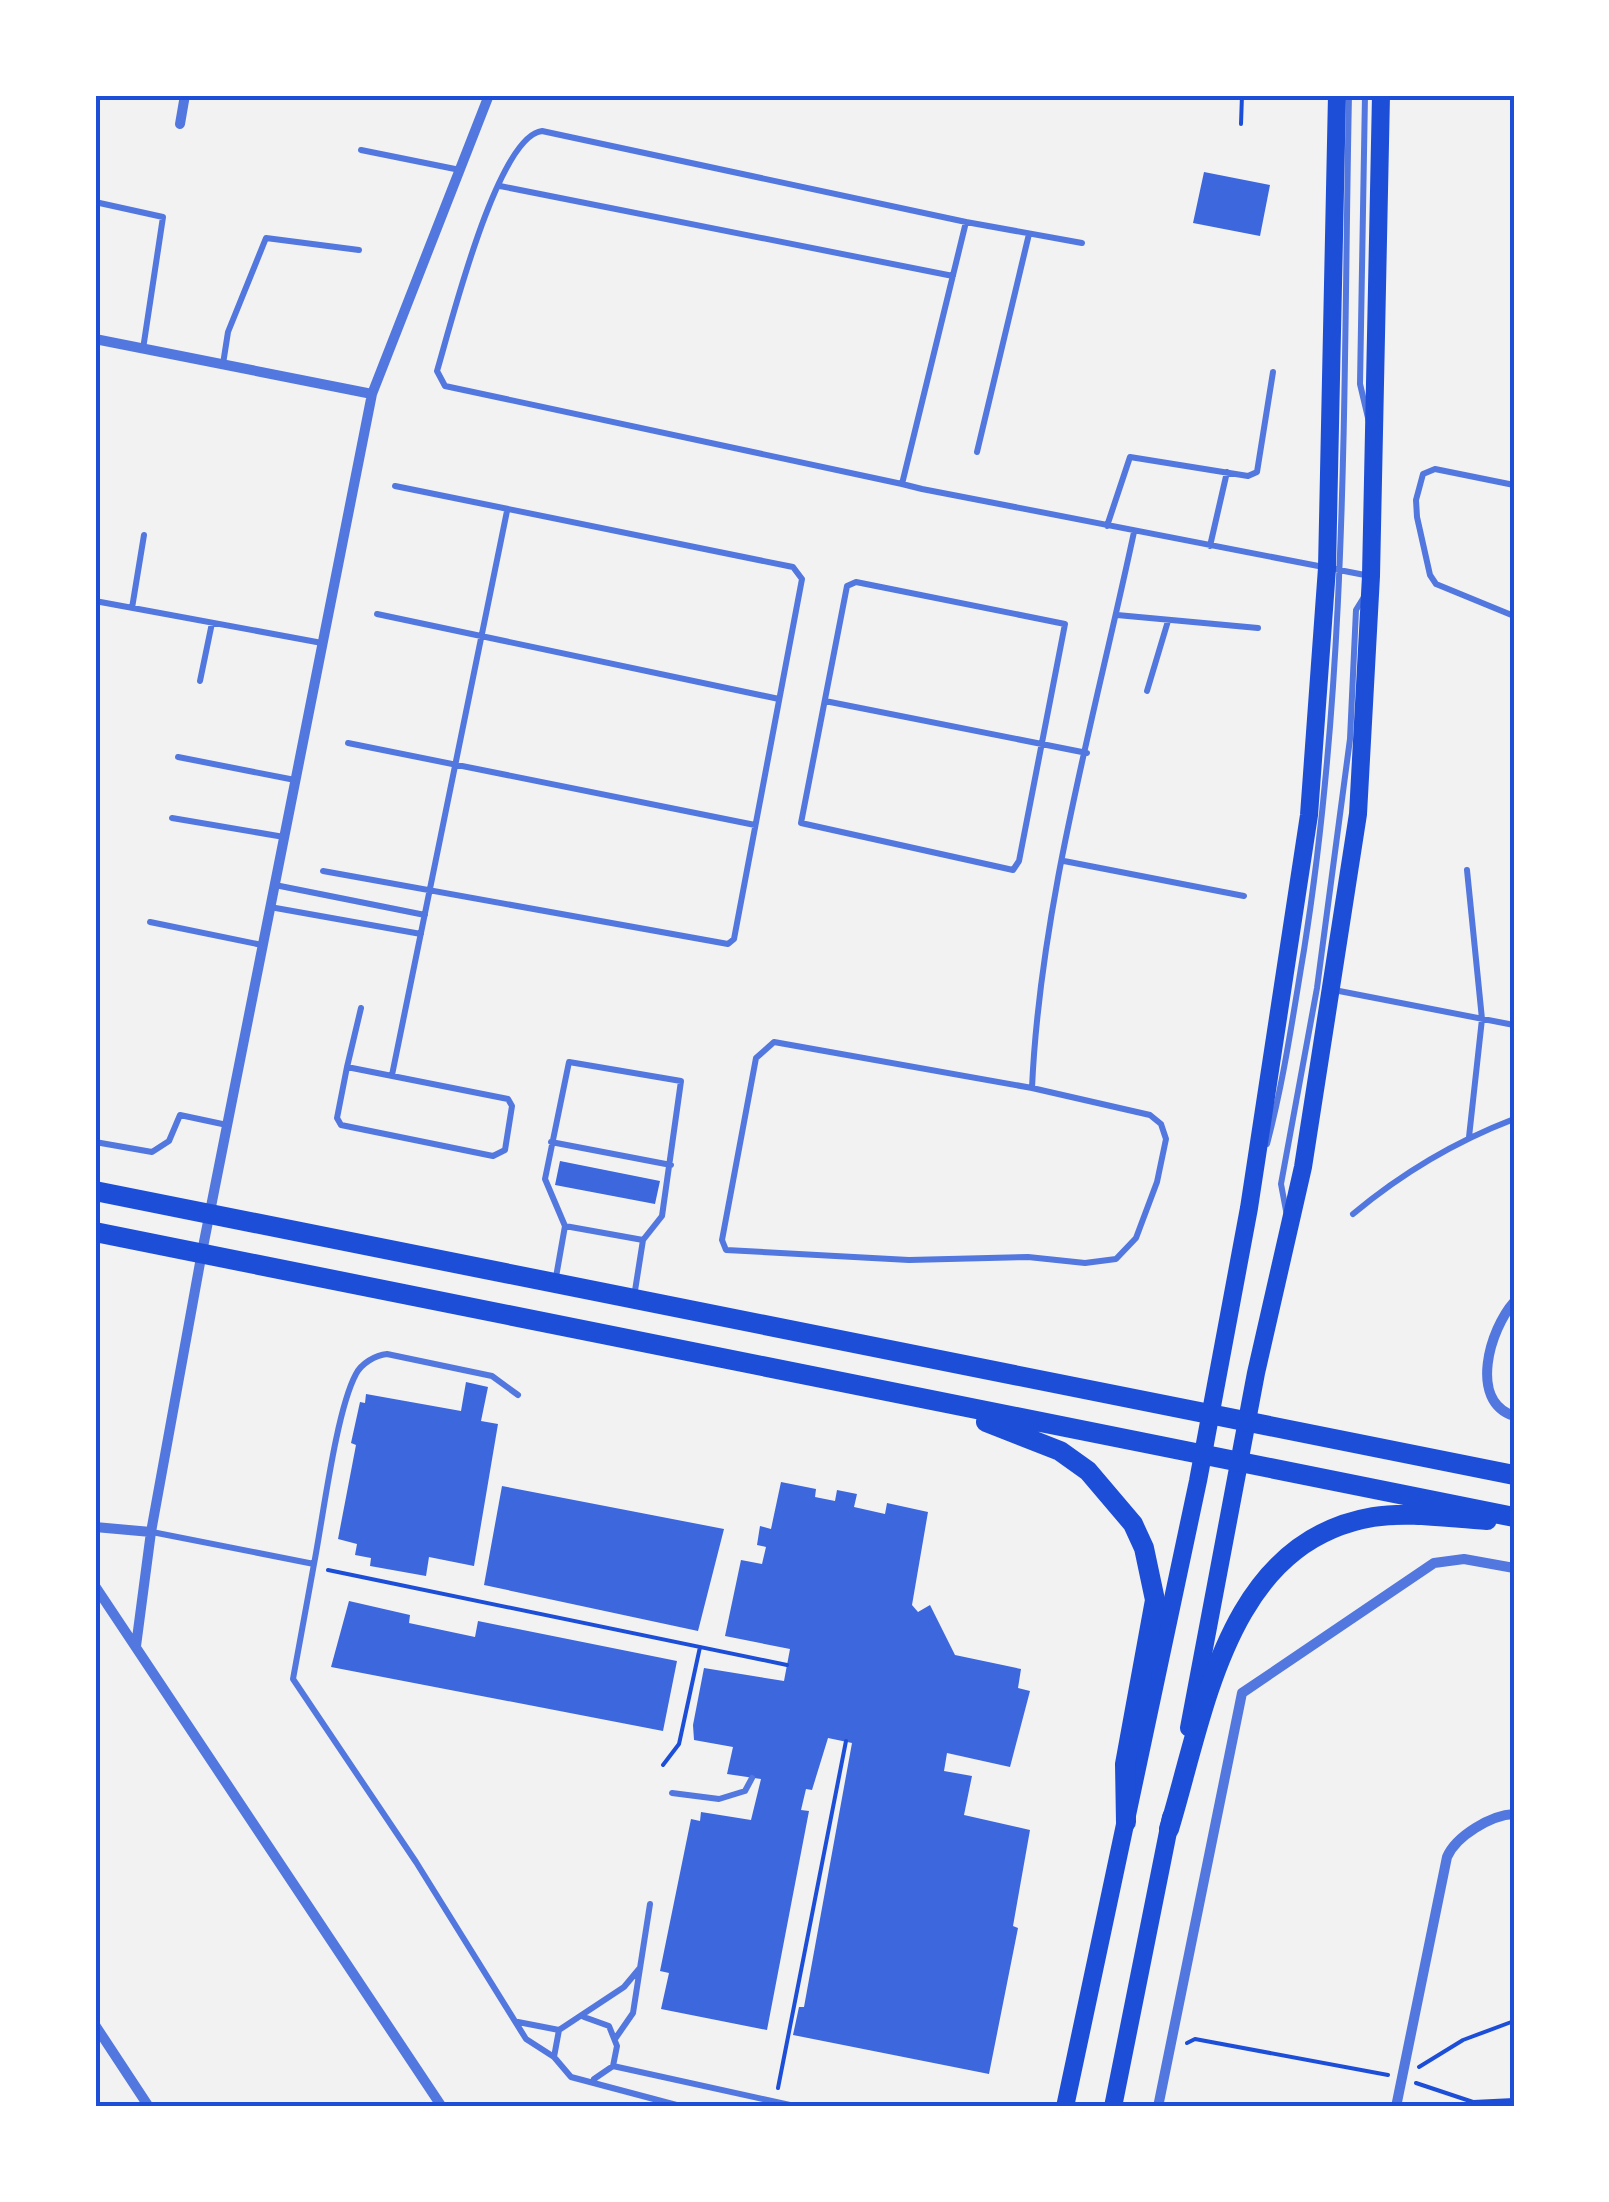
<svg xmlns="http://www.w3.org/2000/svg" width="1609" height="2202" font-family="Quicksand,sans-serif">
<rect width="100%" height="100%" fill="#f2f2f2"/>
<!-- building -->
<path fill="#3d67dc" d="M1204,172L1270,185L1260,236L1193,223Z
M560,1161L660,1181L655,1204L555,1185Z
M466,1382L488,1387L481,1421L498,1424L474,1566L429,1557L426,1576L370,1566L371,1558L355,1555L357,1544L338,1539L356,1445L351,1443L360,1402L365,1403L366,1394L461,1411Z
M781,1482L816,1489L815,1497L835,1501L837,1490L857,1494L854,1507L885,1514L887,1503L928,1512L912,1605L918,1612L930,1605L955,1655L1021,1669L1018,1688L1030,1691L1010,1767L947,1753L944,1771L972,1776L964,1815L1030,1830L1013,1926L1018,1928L989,2074L793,2035L799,2007H804L852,1743L828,1738L812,1790L806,1789L801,1810L809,1811L767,2030L661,2009L669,1973L660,1971L691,1819L700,1821L701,1812L751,1820L761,1779L727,1774L733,1747L694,1740L693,1725L704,1668L784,1681L790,1649L725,1636L741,1560L762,1564L766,1547L757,1545L760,1526L771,1529Z
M502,1486L724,1529L698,1631L484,1585Z
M349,1601L410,1615L409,1623L475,1637L478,1621L677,1661L663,1731L331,1667Z"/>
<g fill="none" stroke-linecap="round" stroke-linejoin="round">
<!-- path -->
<path stroke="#1d4ed8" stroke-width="4" d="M1241,124L1242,95
M328,1570L787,1665
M663,1765L679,1744L700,1647
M1187,2043L1195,2039L1388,2075
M1419,2067L1463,2040L1514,2021
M1416,2083L1473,2102L1514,2100
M778,2088L846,1741"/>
<!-- service -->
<path stroke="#5277de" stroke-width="6" d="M1365,95L1360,384L1369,422
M361,150L460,170
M500,186L953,276
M95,202L163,217L143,349
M966,222L1082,243
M223,364L228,332L266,238L359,250
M977,452L1029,234
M902,484L966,222L542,131C497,136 450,328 437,371L445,386L902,484L922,489L1370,576
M1514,485L1435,469L1423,474L1416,500L1417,517L1430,575L1436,584L1514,616
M1107,526L1130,457L1248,476L1257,472L1273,372
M1210,546L1227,472
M856,582L1065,624L1019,861L1013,870L801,823L847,586Z
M95,601L322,643
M132,608L144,535
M377,614L779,699
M1117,615L1258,628
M200,681L212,623
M1147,691L1168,621
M825,701L1087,753
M348,743L755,825
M178,757L295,780
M172,818L284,837
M1064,861L1244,896
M1467,870L1482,1019L1469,1137
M323,871L728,944L734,939L802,579L793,567L395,486
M275,885L425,915
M270,907L421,934
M150,922L262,945
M1334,990L1514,1025
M774,1042L1032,1088L1150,1115L1161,1124L1166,1139L1157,1182L1136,1238L1116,1259L1085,1263L1028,1257L909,1260L726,1250L722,1240L756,1058Z
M347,1067L508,1099L512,1106L505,1150L493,1156L341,1125L337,1118Z
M347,1067L361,1008
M392,1075L507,511
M1032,1088C1040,906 1096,711 1134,532
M95,1142L152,1152L169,1141L180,1115L227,1125
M551,1142L671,1165
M1267,1144C1284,1080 1293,1015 1304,950C1349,668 1343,380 1349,95
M1353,1214C1402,1173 1454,1142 1514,1119
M1287,1216L1281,1184L1317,988L1350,739L1356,610L1364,597
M565,1226L545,1179L569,1062L681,1081L662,1216L643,1240L634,1297
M556,1277L565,1226L643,1240
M152,1532L314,1564C323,1518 336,1411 356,1374C361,1364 375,1355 387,1354L492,1376L518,1395
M314,1564L293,1679L416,1862L526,2039L554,2057
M672,1793L719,1799L745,1791L752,1778
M639,1969L624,1987L559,2030L554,2057L571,2077L684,2107
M584,2017L609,2026L617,2046L613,2066L594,2079
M518,2022L559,2030
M615,2039L633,2013L650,1904
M613,2066L799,2107
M963,2107V2106"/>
<!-- minor -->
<path stroke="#5277de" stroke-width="10" d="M180,124L185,95
M95,339L372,394
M1514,1302C1490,1329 1468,1401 1514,1416
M95,1527L151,1532
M95,1586L442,2107
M136,1646L151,1532L202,1252L372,394L489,95
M95,2025L149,2107
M1158,2107L1242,1693L1434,1563L1464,1559L1514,1568
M1396,2107L1447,1857C1456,1836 1491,1815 1514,1814"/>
<!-- secondary -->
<path stroke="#1d4ed8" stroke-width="18" d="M1189,1728L1256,1373L1303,1167L1358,814L1371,576L1381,95
M1065,2107L1198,1481L1249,1208L1309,815L1327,568L1337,95
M1113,2107L1171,1817"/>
<!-- primary -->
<path stroke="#1d4ed8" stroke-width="20" d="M95,1191L1514,1475
M95,1232L1514,1517
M986,1422L1060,1451L1088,1471L1133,1524L1144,1548L1155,1600L1125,1764L1126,1822
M1169,1829C1205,1711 1226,1542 1373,1517C1409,1511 1450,1518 1487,1520"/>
</g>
<!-- border -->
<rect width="1609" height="2202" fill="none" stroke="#ffffff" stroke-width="195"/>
<rect x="98" y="98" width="1414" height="2006" fill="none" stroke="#1d4ed8" stroke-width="4"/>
</svg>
